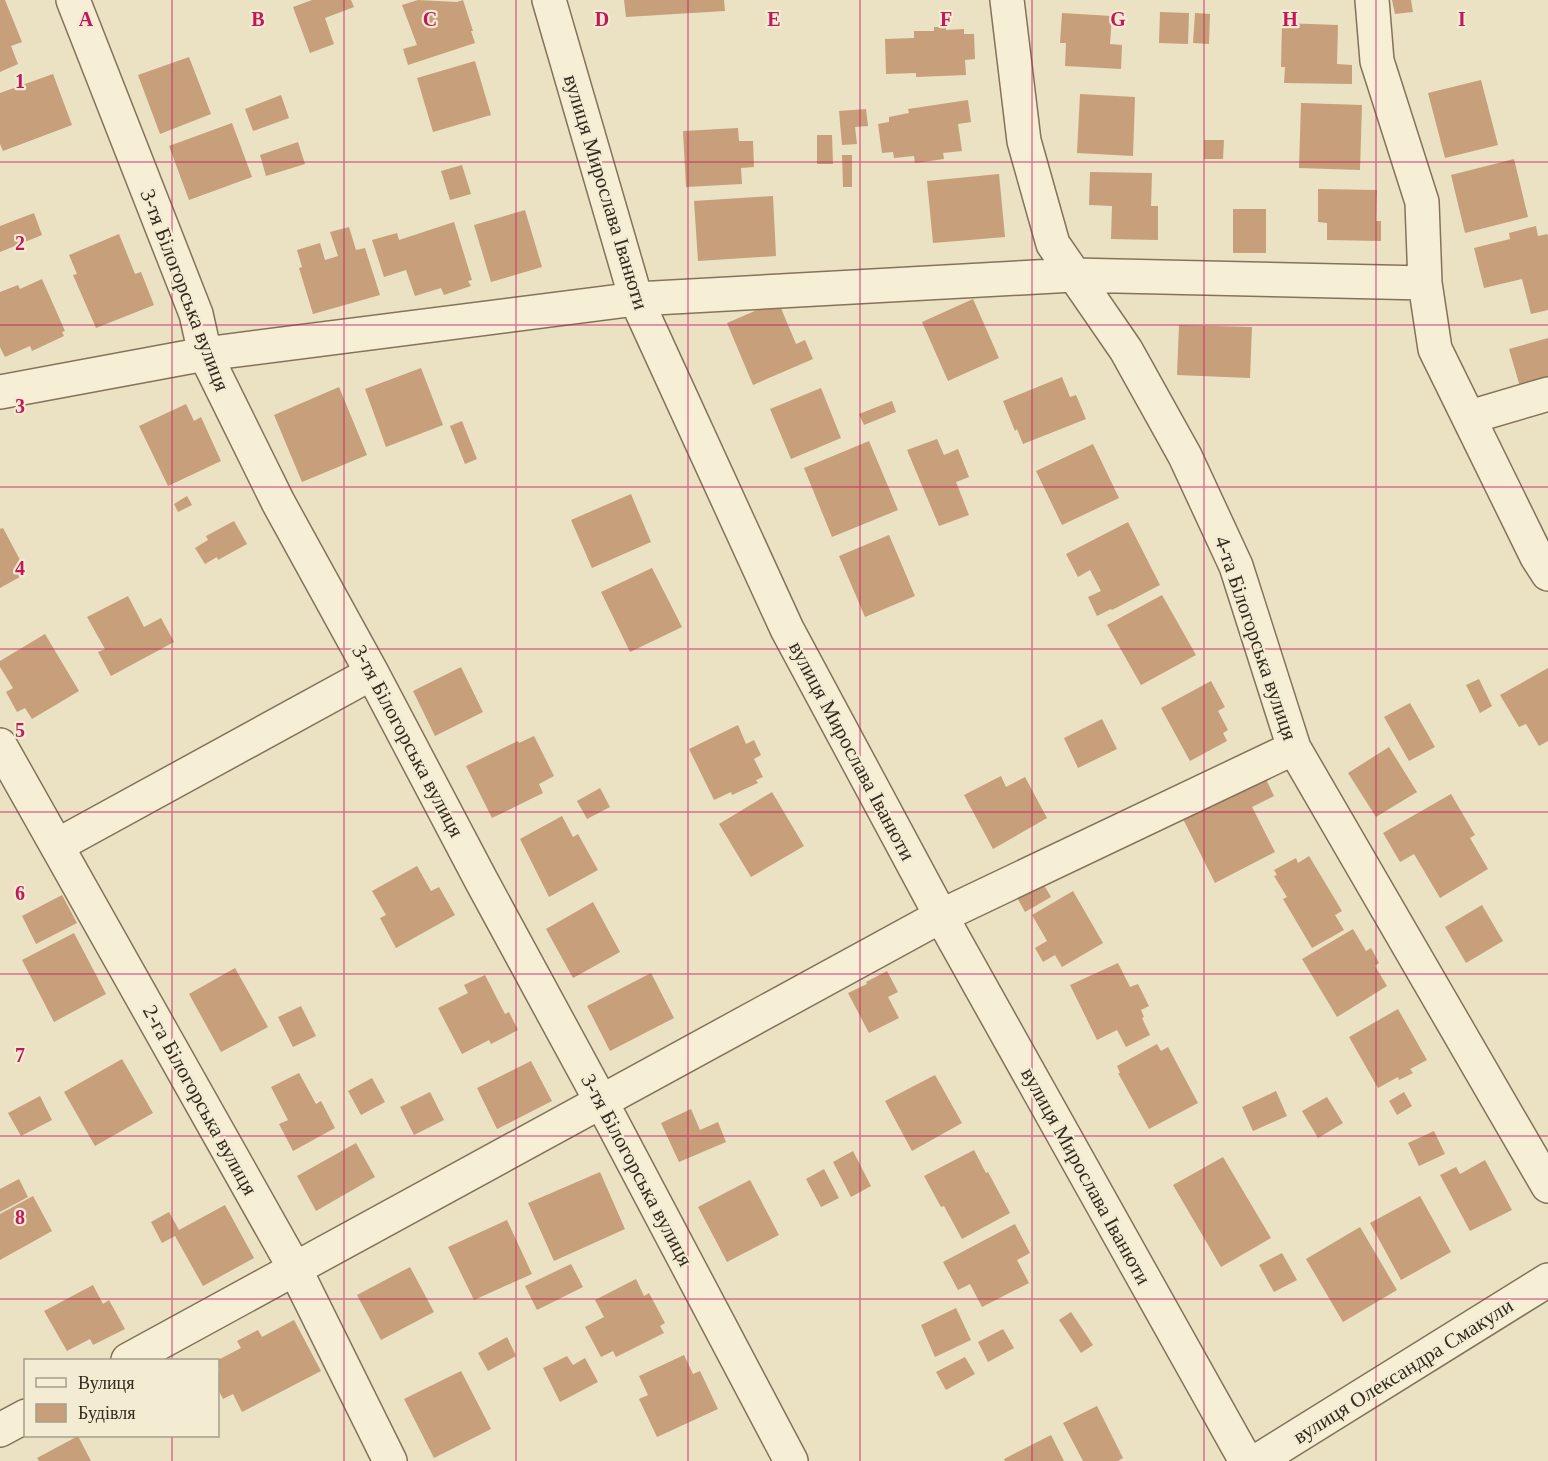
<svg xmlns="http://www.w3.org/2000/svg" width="1548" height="1461" font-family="Georgia,serif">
<rect width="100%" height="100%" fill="#ebe1c3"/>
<!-- building -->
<path fill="#c79f7b" d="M0,0H5L22,42L11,46L18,64L0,72Z
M312,0H351L354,7L325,18L334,44L310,53L293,7Z
M418,0L457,2L463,0L473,31H471L475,43L408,65L403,49L417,45L402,5Z
M624,0H724L725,11L626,17Z
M1392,0H1411L1413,12L1395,14Z
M1160,12L1189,13L1188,44L1159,43Z
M1062,13L1112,16L1110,44L1122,45L1121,69L1065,66L1066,43H1060Z
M1195,13L1210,14L1209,44L1193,43Z
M1282,23L1338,25L1337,64L1352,65V84L1284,83L1285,67H1281Z
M934,27H946V30L964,29V34H974L975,59L965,60L966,75L916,77V73L886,74L885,39L914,38V31H934Z
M189,57L211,114L160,134L138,75Z
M475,61L491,115L433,132L417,78Z
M53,74L72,125L3,151L0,144V93Z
M1481,80L1498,145L1445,158L1428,93Z
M1080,94L1135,97L1133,156L1077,153Z
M281,95L289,118L253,131L245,109Z
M968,100L971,122L958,124L962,151L943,153L944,159L915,163L914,156L894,158L893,152L882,153L878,124L889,122V117L909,113L908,109Z
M1301,103L1362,105L1360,170L1299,168Z
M866,109L868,126L855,127L857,144L842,145L839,111Z
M232,123L252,177L189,200L169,146Z
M738,128L739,141H753L754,167L741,168L742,184L686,187L683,131Z
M817,135H832L833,164H817Z
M1204,140H1224L1223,159H1204Z
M298,142L305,164L266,176L260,155Z
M842,155H852V187H843Z
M1514,159L1528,217L1465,233L1451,175Z
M462,165L471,194L450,200L441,171Z
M1090,172L1152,173L1151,206H1158V240L1111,239L1112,206L1089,205Z
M999,174L1005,237L933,243L927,181Z
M1318,189L1377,190L1376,221H1381V241L1327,240V223L1318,222Z
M773,196L776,256L698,261L694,201Z
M1233,209H1266V253H1233Z
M525,210L542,267L491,282L474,225Z
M34,213L42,235L0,252V226Z
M454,222L472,280L468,281L471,286L444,295L441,288L415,296L406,270L384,277L372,240L397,233L399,240Z
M1536,226L1538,236L1547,234L1548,236V310L1531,314L1522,279L1484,288L1474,248L1510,239L1509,233Z
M349,227L356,250L365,248L380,295L313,314L299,268L302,267L297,250L320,243L325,260L338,256L330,232Z
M119,234L135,274L141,272L154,305L96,328L73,275L77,274L69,255Z
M42,279L65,331L62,332L64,336L32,351L30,346L5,357L0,347V292L18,285L20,289Z
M973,299L999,358L948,381L922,322Z
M778,301L796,344L805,340L813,359L753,385L727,323Z
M1179,325L1252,327L1250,378L1177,375Z
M1548,338V390L1523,397L1509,349Z
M421,368L443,425L386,447L365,389Z
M1062,377L1070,397L1076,395L1086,419L1023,444L1017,429L1015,431L1003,401Z
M339,387L367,455L302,482L274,415Z
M821,388L841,438L791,459L770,409Z
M892,401L896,412L864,425L859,414Z
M186,404L194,421L201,417L221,461L168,486L139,426Z
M462,421L477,459L465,464L450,426Z
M937,439L944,455L958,449L969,477L956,482L969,515L939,526L907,450Z
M869,441L898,510L832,537L804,468Z
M1093,444L1119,498L1062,525L1036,471Z
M631,494L651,542L592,568L571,520Z
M187,496L192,505L178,512L174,504Z
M234,521L247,544L218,560L217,557L205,564L195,548L208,540L206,536Z
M1128,522L1160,585L1112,610L1111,609L1097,616L1088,597L1101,591L1090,570L1078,577L1066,554Z
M3,528L27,573L0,588V529Z
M889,535L915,596L865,617L839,556Z
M652,568L682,627L630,652L601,592Z
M1162,595L1196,655L1141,685L1107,625Z
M128,596L144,627L161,618L174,642L111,676L98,652L105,649L87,617Z
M45,634L79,691L32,719L25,708L17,712L6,692L13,688L0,667V661Z
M461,667L483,712L435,736L413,691Z
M1548,668V741L1539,746L1526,724L1519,727L1500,695Z
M1479,679L1492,706L1480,713L1466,685Z
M1211,681L1225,707L1218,711L1228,730L1223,733L1227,741L1190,761L1161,708Z
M1410,703L1435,747L1409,761L1384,717Z
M1102,719L1117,749L1078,768L1064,738Z
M738,725L746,744L754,740L761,755L754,759L763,777L756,780L758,783L732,795L731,792L714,800L689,749Z
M534,736L554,776L539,784L543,793L492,818L466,766L518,741L519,743Z
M1389,747L1417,792L1376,817L1348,773Z
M1262,771L1274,796L1252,807L1275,852L1215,883L1181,815Z
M1001,776L1006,787L1025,777L1047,818L993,849L964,795Z
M600,788L610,807L587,819L577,801Z
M772,792L804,846L751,877L719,824Z
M1451,794L1475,835L1470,838L1488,869L1440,898L1414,854L1400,862L1383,833Z
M562,816L573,837L578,834L598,870L549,897L520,839Z
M1309,856L1342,911L1335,915L1344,930L1312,948L1283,899L1287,897L1274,876L1277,875L1274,870L1296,858L1298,863Z
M417,866L431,891L439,887L455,915L396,948L380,918L386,915L372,891Z
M1041,880L1051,897L1025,912L1015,894Z
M1073,891L1103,943L1062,967L1055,955L1043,962L1035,948L1047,941L1032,915Z
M62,895L77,923L36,944L22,916Z
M593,902L620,952L573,978L546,929Z
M1482,905L1503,941L1466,963L1445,927Z
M1353,929L1366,951L1371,948L1379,963L1375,966L1387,986L1337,1017L1302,959Z
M74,933L106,994L54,1022L22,960Z
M1118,963L1130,987L1138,984L1149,1006L1141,1010L1144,1017L1142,1018L1150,1035L1126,1047L1117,1030L1097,1040L1070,985Z
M235,968L268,1027L221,1052L189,994Z
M887,971L898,992L888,997L899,1018L869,1033L848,993L867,984L866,982Z
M651,973L674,1018L610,1051L587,1006Z
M485,975L505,1014L509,1012L518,1030L491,1044L489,1040L462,1054L438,1008L468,993L464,985Z
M301,1006L316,1036L293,1047L278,1017Z
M1398,1009L1427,1060L1410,1069L1413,1073L1399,1080L1398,1077L1378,1088L1349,1037Z
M1157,1044L1161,1051L1168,1047L1198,1103L1149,1129L1118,1073H1120L1117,1066Z
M122,1059L153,1113L95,1146L64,1092Z
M531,1061L552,1101L497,1129L477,1088Z
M299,1073L316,1104L321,1101L335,1128L293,1151L279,1124L288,1120L271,1087Z
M935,1075L962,1123L912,1151L885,1101Z
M372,1078L385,1102L361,1115L348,1091Z
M1276,1091L1287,1116L1253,1131L1242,1107Z
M430,1092L444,1120L414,1135L400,1107Z
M1404,1092L1412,1106L1397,1115L1389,1101Z
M40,1096L52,1120L21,1136L8,1113Z
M1327,1097L1343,1123L1318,1138L1302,1111Z
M691,1109L700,1130L718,1122L726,1142L679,1162L661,1123Z
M1434,1131L1445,1154L1419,1166L1408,1143Z
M356,1143L375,1177L316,1211L297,1176Z
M974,1150L986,1173L988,1172L1010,1213L962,1239L944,1206L941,1207L924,1176Z
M853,1151L871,1186L851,1197L833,1162Z
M1223,1157L1271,1238L1221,1267L1173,1185Z
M1485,1160L1512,1210L1470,1231L1440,1175L1456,1167L1460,1174Z
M824,1169L839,1198L821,1207L806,1179Z
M600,1172L625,1229L554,1261L528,1203Z
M19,1179L28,1197L0,1212V1189Z
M750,1180L779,1235L727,1262L698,1207Z
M33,1196L52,1231L0,1260V1214Z
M1420,1196L1451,1252L1401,1280L1370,1223Z
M225,1205L254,1258L203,1286L175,1236L162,1243L151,1222L169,1212L179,1230Z
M507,1220L532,1274L474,1300L448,1247Z
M1015,1224L1030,1253L1017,1260L1029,1283L982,1307L970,1284L958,1290L943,1262Z
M1360,1227L1397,1290L1343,1322L1306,1259Z
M1282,1253L1297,1280L1274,1292L1259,1265Z
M571,1264L583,1287L537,1310L525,1286Z
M410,1267L434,1312L381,1340L357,1295Z
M636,1279L644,1296L649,1293L665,1323L660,1326L664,1333L616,1357L613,1351L601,1357L585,1327L604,1317L595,1300Z
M93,1285L103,1304L109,1300L125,1329L93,1345L90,1339L67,1351L44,1311Z
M956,1308L971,1340L935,1357L921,1325Z
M1071,1312L1093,1345L1081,1353L1059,1320Z
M294,1320L321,1371L242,1412L233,1394L223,1399L218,1389V1372L220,1371L218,1360L241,1348L237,1341L258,1330L262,1337Z
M1003,1329L1014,1348L988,1362L978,1342Z
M507,1337L516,1356L488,1371L478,1353Z
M684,1355L693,1374L700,1371L718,1409L657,1437L639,1399L648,1395L639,1376Z
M567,1356L573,1365L585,1358L598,1382L560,1402L543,1368Z
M965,1357L975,1374L946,1390L936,1372Z
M461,1371L491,1429L434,1458L404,1399Z
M1097,1406L1123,1458L1118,1461H1083L1063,1423Z
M1051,1435L1064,1461H1005L1004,1459Z
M78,1436L91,1461H39L37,1458Z"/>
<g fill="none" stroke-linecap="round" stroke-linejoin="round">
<!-- minor casing -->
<g stroke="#84735b" stroke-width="36">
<path id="minor" d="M73,0L196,314L205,354L278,502L372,673L481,880L602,1103L791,1461
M549,0L636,299L787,629L941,916L1246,1461
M1007,0L1024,141L1053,244L1126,350L1185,456L1236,566L1294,748L1548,1186
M1372,0L1377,61L1422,202L1425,283L1435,349L1537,557L1548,574
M0,392L205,354L636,299L1073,275L1425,283
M1470,417L1548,394
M0,745L295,1269L390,1461
M58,845L372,673
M128,1360L941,916L1294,748
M0,1430L26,1416
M1257,1461L1548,1280"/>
</g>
<!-- minor -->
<use href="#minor" stroke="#f6eed5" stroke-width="33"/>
</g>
<!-- grid -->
<path fill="none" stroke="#c2185b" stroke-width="1.5" stroke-opacity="0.55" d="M172,0V1360M344,0V1461M516,0V1461M688,0V1461M860,0V1461M1032,0V1461M1204,0V1461M1376,0V1461M0,162H1548M0,325H1548M0,487H1548M0,649H1548M0,812H1548M0,974H1548M0,1136H1548M0,1299H1548M172,1436V1461"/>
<g text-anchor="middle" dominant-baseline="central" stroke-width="4.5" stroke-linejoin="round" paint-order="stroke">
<!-- street labels -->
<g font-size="21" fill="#352a1e" stroke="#f3ebd2">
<text transform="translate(606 192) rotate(73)">вулиця Мирослава Іванюти</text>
<text transform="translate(185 290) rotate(69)">3-тя Білогорська вулиця</text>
<text transform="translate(1256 638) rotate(71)">4-та Білогорська вулиця</text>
<text transform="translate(408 741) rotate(62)">3-тя Білогорська вулиця</text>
<text transform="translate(852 751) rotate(62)">вулиця Мирослава Іванюти</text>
<text transform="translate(200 1100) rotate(61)">2-га Білогорська вулиця</text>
<text transform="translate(637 1170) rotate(62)">3-тя Білогорська вулиця</text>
<text transform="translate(1086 1176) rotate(61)">вулиця Мирослава Іванюти</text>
<text transform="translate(1403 1371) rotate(-32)">вулиця Олександра Смакули</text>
</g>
</g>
<g font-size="20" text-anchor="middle" font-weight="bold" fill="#c2185b" stroke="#f3ebd2" stroke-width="4.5" stroke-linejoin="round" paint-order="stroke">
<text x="86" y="26">A</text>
<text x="258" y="26">B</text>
<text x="430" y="26">C</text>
<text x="602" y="26">D</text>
<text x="774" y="26">E</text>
<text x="946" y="26">F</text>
<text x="1118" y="26">G</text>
<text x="1290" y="26">H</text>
<text x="1462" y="26">I</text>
<text x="20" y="88">1</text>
<text x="20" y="250">2</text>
<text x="20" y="413">3</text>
<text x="20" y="575">4</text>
<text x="20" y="737">5</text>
<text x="20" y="900">6</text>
<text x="20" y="1062">7</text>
<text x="20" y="1224">8</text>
</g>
<!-- legend -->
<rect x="24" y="1359" width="195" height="78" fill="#f3ebd2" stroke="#a79e8a" stroke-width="1.5"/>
<rect x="36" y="1378" width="30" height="9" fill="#f6eed5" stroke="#a79e8a" stroke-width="1.5"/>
<text x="78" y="1389" font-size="18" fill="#352a1e">Вулиця</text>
<rect x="36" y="1404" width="30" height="18" fill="#c79f7b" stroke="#a79e8a" stroke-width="1.5"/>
<text x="78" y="1419" font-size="18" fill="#352a1e">Будівля</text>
</svg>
